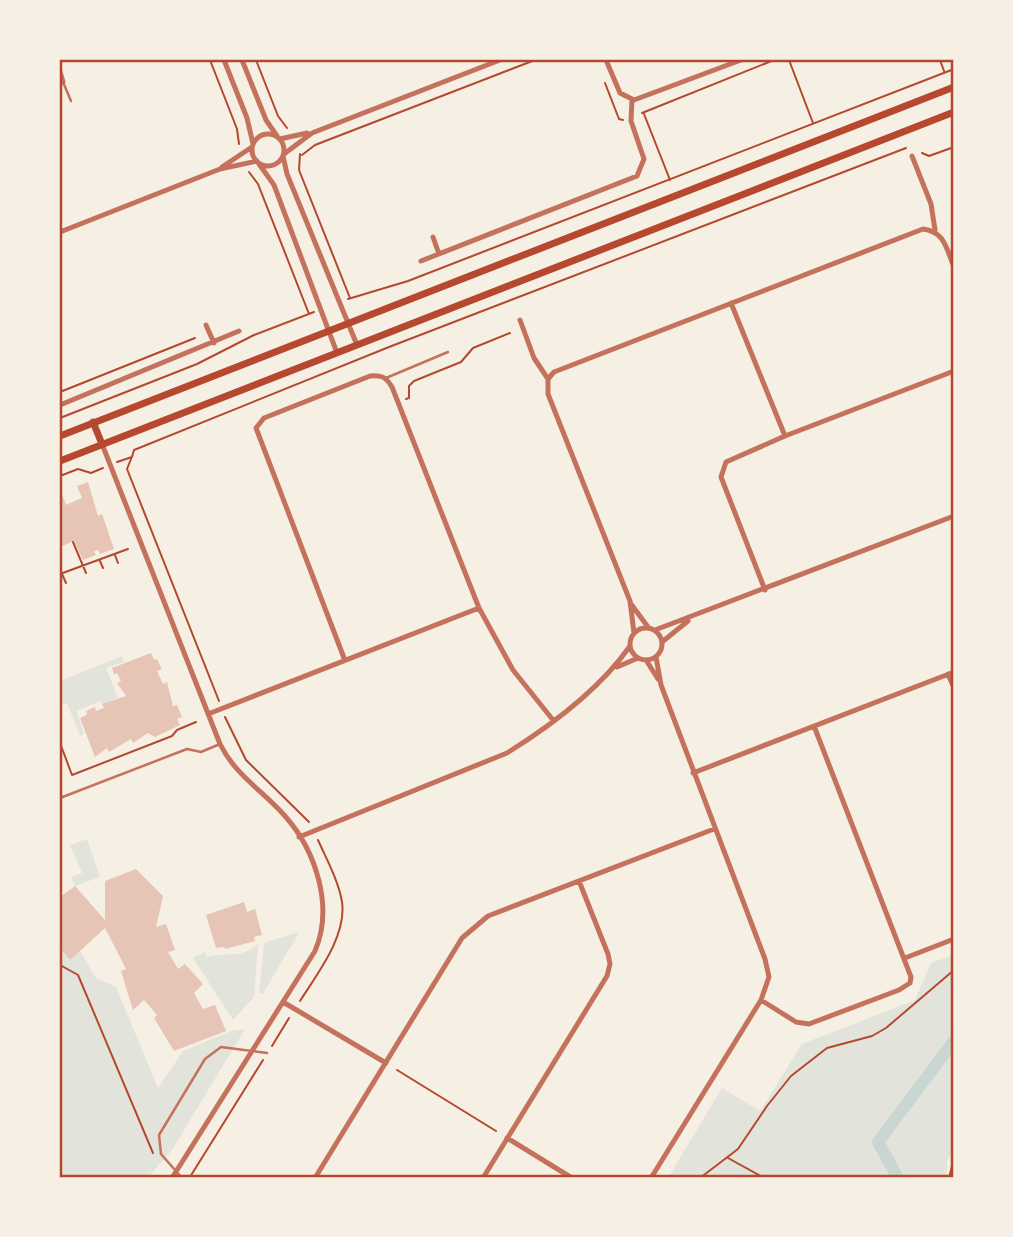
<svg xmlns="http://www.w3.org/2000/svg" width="1013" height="1237" font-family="'Work Sans',sans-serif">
<rect width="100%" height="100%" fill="#f6efe4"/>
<!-- green -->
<path fill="#e2e4dc" d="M122,656L124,662L106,668L118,698L102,704L100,701L77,711L84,734L80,736L67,703L60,706V681Z
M87,839L100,877L75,886L72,877L82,873L70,845Z
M299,932L263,994L259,993L264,943Z
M258,944L254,997L233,1020L193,958L205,952L207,957C225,952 243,959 258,944Z
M60,948L70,960L80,951L96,978L116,987L158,1088L183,1051L231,1031L245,1029L172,1150L148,1177H60Z
M953,955L954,1151L947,1160V1177L668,1178L722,1088L760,1111L802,1044L915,1000L931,963Z"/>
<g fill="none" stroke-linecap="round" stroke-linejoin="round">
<!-- canal -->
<path stroke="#c9d6d2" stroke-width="12" d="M898,1178L878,1142L954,1041"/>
</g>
<!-- building -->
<path fill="#e6c5b7" d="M88,482L98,516L102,514L114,549L100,554L98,550L94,551L96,555L83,560L74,541L60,547V489L66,505L82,498L77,486Z
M151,653L154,660L157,659L162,669L157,671L163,684L167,682L173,706L177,705L182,717L177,719L180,725L155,737L148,733L133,743L131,739L109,752L107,748L95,757L80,718L87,715L86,711L95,707L96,711L104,708L102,704L126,696L117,683L121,681L117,673L114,674L112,668Z
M136,869L163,896L156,927L166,924L175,950L168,952L178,969L185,964L203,984L194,993L203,1009L215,1005L226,1031L174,1051L154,1018L157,1015L144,1000L133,1010L121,971L126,969L105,928L70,960L60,948V897L75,886L105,920V881Z
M244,902L247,912L255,909L262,935L254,937L255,941L225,949L224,947L216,948L206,915Z"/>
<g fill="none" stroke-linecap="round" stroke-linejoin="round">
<!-- path -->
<path stroke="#b5482f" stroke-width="2" d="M210,60L237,129L239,144
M256,60L278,116L287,128
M789,60L813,123
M940,60L944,71
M605,83L619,119L623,120
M642,113L774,60
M644,114L670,180
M922,153L929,156L954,147
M300,154L299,170L350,298
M302,155L315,145L535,60
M249,172L258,184L309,314
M348,299L408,281L954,69
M60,392L195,338
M406,399L409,398V386L414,381L461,362L473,348L510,333
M60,418L197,364L254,335L314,312
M131,459L127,469L219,701
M117,462L132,457L134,450L389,347L906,148
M60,476L78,469L91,473L103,468
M73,542L86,573
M115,555L118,563
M100,561L103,568
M60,574L128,549
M62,574L66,583
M225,717L246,760L309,822
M60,743L72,775L172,736L177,730L196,722
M60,965L78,975L153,1153
M300,1001C317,974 347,936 342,902C339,882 326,858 318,840
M272,1046L289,1018
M397,1070L496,1131
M728,1158L764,1178
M190,1177L263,1060
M700,1178L738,1149L767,1106L791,1076L827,1048L872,1036L886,1028L954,970
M949,1178L954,1158"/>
<!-- service -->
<path stroke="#c5725c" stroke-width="2.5" d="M63,82L71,101
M386,378L448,352
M60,798L187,749L201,752L220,744
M182,1178L161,1154L159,1135L205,1059L221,1047L267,1053"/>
<!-- minor -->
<path stroke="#c5725c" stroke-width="5" d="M224,60L247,118L253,144
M242,60L266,120L277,136
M606,60L620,93L634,100L741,60
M60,72L63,82
M252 150a16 16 0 1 1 32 0a16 16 0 1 1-32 0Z
M280,139L307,133
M284,154L312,133L500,60
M283,156L287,174L357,345
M912,156L931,204L935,230
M259,164L274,185L337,353
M222,167L252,147
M60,232L220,169L257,161
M433,237L439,254
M421,261L637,176L644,159L631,121L632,99
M731,303L785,436
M520,320L534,358L548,379
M206,325L214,343
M60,405L239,331
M102,444L220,744C236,776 262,790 285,816C316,851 334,907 315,951L172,1178
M765,590L721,477L726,462L785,436L954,371
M631,604L648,627
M630 644a16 16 0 1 1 32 0a16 16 0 1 1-32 0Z
M655,630L954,516
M634,633L630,601L548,394V379L554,372L923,229C945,232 946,248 954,267
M662,642L688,621
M344,658L256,428L264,418L370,376C382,375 386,377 392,387L479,608L513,670L553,720
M646,660L658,679
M617,667L638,658
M948,674L954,688
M208,714L479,608
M693,773L954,672
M299,837L507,753C552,725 600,689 630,646
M905,958L954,939
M761,1000L796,1022L809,1024L899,990L910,983L911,977L814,726
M283,1002L386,1063
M507,1138L572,1178
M315,1178L462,938L488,916L714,829
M483,1178L607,976L610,964L608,954L579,881
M651,1178L761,1000L769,977L765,959L661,685L656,657"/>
<!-- secondary -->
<path stroke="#b5482f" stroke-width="7" d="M93,422L102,444
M60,436L954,87
M60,461L954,112"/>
</g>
<!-- border -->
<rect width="1013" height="1237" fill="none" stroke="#f6efe4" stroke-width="122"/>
<rect x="61" y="61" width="891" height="1115" fill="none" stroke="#b5482f" stroke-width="2.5"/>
</svg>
